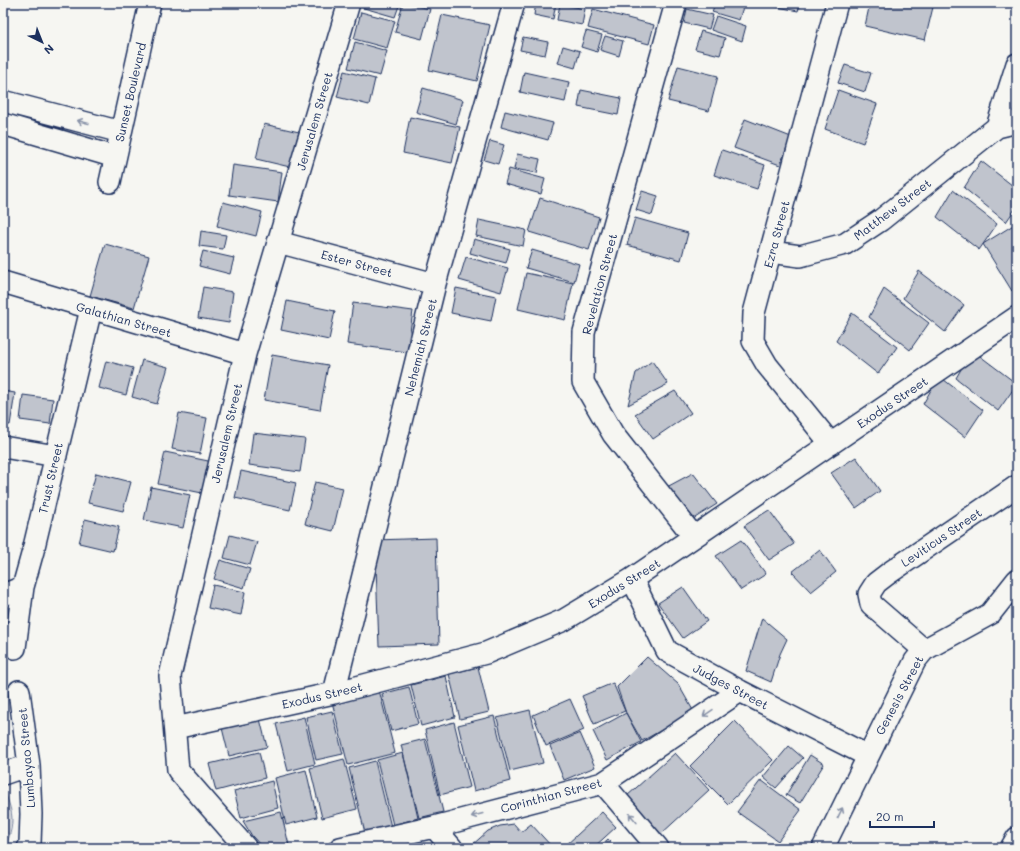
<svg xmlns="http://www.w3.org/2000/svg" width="1020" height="851" font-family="Mali,sans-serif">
<defs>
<pattern id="park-crowns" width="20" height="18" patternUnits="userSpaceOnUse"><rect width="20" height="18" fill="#d6d9dd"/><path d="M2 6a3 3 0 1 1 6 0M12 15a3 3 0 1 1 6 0" fill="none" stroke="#b7bbc0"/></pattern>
</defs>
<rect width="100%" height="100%" fill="#f6f6f2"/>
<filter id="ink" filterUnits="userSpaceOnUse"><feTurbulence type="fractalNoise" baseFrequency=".025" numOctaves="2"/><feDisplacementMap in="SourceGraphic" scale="8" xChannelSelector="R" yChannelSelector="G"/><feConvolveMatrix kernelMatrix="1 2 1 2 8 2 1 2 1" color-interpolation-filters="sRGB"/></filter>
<g filter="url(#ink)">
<!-- park -->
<path fill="url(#park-crowns)" stroke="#78849e" d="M3,787C13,813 16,821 5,848H3Z"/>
<!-- building -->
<path fill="#c0c4cd" stroke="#1b2f5e" d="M358,3H400L395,17L357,6Z
M403,3L430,9L422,39L395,32Z
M536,3H556L553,19L534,15Z
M715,3L744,4L739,20L712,12Z
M763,3H801L798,11L763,4Z
M870,3H934L925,40L865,26Z
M560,4L585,9L582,25L557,20Z
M593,9L654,25L649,44L588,28Z
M687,9L713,15L709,29L684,23Z
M361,12L395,21L387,48L354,39Z
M442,15L490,25L477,81L429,70Z
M716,16L746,26L742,41L711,30Z
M586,31L602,35L597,52L581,47Z
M701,31L725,38L720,55L695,49Z
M605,36L623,41L619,56L600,50Z
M523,37L548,42L545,55L520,50Z
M355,42L387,51L380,76L348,68Z
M563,46L580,51L575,68L558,63Z
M845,65L871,73L865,92L838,83Z
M678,66L718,76L709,111L668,101Z
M344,71L375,79L369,105L337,97Z
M524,72L569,82L565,102L520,92Z
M423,88L463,100L456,124L416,112Z
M581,90L621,98L618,115L578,107Z
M838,90L877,104L863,143L825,129Z
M505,111L553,123L548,140L501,127Z
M410,117L460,127L452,163L403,153Z
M745,119L791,137L780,165L734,148Z
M264,124L299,132L290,167L256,159Z
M490,141L504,145L498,164L484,160Z
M722,150L765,165L757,189L714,175Z
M517,154L540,159L537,173L514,169Z
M981,161L1017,189V206L1006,222L964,188Z
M233,165L282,172L278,202L229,195Z
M509,169L545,179L541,194L505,184Z
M953,190L997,224L979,250L937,217Z
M642,191L658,196L652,215L636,210Z
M540,198L599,217L589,250L529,232Z
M223,202L262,212L256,236L217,226Z
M635,218L688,233L681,260L627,245Z
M479,220L526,230L523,246L476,236Z
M1015,224L1017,227V287L1012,291L983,244Z
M201,231L226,235L223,249L199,246Z
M474,239L510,249L506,263L470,253Z
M105,244L149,256L134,308L90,296Z
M532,250L579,264L574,282L526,268Z
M203,251L234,258L230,274L199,266Z
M466,257L508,268L501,292L459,280Z
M919,271L964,305L945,332L903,298Z
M526,273L573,283L565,320L518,309Z
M203,287L233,292L229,323L198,318Z
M456,288L496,296L491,321L451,313Z
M884,289L929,323L910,350L869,317Z
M287,301L335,311L329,340L281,330Z
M353,303L413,311L407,352L347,344Z
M852,313L897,347L878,374L836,341Z
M972,350L1017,384L998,411L956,378Z
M272,355L328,365L320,410L264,400Z
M142,360L168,367L157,404L132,397Z
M106,361L133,368L126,395L99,388Z
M652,361L668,384L628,405L636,373Z
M939,376L983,410L965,437L923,404Z
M3,391L15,393L10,425L3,424Z
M675,391L691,413L653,439L635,414Z
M23,395L53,399L50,424L20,420Z
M179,413L207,418L200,454L172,449Z
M253,433L305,439L300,472L249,465Z
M165,452L213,462L207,494L158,484Z
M856,457L880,491L856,508L831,473Z
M241,471L296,483L290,510L235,498Z
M96,473L131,482L123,511L88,503Z
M693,473L717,504L687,523L665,488Z
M315,482L343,488L333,531L305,524Z
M151,487L190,495L183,528L144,520Z
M769,510L794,544L769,560L744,526Z
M85,519L119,527L113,551L79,543Z
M230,535L257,542L250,565L224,558Z
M436,538L439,644L379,646L375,540Z
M741,540L766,574L741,590L716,556Z
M820,550L836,572L811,592L792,572Z
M220,560L250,569L244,588L214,579Z
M213,585L245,592L241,615L208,608Z
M683,587L707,621L683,638L658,603Z
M762,618L787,639L780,654L771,682L746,671Z
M647,657L678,684L694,712L642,741L626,713L617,687Z
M478,667L489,712L460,719L449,674Z
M446,676L455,717L421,726L411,685Z
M613,683L625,711L594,724L582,696Z
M409,687L418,724L391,731L382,694Z
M379,690L395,753L348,765L332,702Z
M570,699L584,730L546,746L533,715Z
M530,710L543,763L510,771L497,718Z
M332,711L343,754L316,760L306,717Z
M626,713L641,742L607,760L593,731Z
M494,716L510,781L474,791L458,725Z
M304,717L315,764L288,771L276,724Z
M260,719L267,747L229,756L222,728Z
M735,721L773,760L728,804L690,766Z
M454,722L470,787L440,795L425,730Z
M580,733L595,767L564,780L550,746Z
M425,739L443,812L419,818L401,745Z
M789,746L803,758L776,788L763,777Z
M259,752L265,778L216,791L209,764Z
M403,753L418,818L393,825L377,760Z
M675,753L709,790L661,834L627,796Z
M810,755L824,764L800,803L786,795Z
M344,759L357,809L322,818L310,768Z
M375,761L391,827L365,833L349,768Z
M306,770L317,817L286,825L275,778Z
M761,780L801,810L778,841L737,812Z
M272,781L278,808L241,818L234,791Z
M281,812L289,845L276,848H263L252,836L243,821Z
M602,812L616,827L593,848H566L565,846Z
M514,824L521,832L531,824L553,848H472L471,846L488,831L500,826Z
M608,839L617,848H598Z"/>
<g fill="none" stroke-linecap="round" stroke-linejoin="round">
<!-- minor casing -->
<g stroke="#1b2f5e" stroke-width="24">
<path id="minor" d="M676,3L584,332L583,382L613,434L694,537
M3,101L121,132
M3,124L115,157
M997,127L1017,64
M110,182L150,3
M278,242L435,284
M771,252L800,256L845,244L881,220L997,127L1017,122
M3,282L245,354
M831,444L767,365L753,341L754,313L837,3
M3,447L56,456
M632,579L667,651L740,691L868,756
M3,595L23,587
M15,648L23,587L33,551L91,309
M924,650L871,604L869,594L876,583L889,573L1017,486
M19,691L29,765L31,814L30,844L28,848
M334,693L435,284L514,3
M175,728L334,693L486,653L564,620L632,579L1017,317
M3,774L29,765
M603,783L658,848
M434,827L452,848
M246,848L178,770L170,676L245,354L349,3
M340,848L434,827L603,783L740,691
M823,848L915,661L924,650L990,614L1017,580
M1011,848L1017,838"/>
</g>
<!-- minor -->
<use href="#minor" stroke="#f6f6f2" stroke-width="21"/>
</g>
<!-- one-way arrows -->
<defs><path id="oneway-shaft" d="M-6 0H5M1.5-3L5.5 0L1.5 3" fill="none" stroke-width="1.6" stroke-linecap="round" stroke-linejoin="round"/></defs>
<g stroke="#8892a8">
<use href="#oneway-shaft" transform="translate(83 122) rotate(-165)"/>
<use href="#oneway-shaft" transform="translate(708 713) rotate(146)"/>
<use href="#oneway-shaft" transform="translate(840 813) rotate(-64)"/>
<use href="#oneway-shaft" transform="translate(477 815) rotate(165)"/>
<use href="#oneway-shaft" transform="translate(633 818) rotate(-130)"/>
</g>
</g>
<g text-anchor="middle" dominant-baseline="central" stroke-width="3" stroke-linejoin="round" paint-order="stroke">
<!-- street labels -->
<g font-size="12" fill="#1b2f5e" stroke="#f6f6f2">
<text transform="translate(130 92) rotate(-77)">Sunset Boulevard</text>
<text transform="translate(314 121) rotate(-74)">Jerusalem Street</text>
<text transform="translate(892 209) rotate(-37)">Matthew Street</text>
<text transform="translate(776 234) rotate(-75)">Ezra Street</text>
<text transform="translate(357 263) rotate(15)">Ester Street</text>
<text transform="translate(599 284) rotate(-75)">Revelation Street</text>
<text transform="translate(124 319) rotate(16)">Galathian Street</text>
<text transform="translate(420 347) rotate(-76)">Nehemiah Street</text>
<text transform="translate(892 402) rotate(-34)">Exodus Street</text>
<text transform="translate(226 433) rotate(-77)">Jerusalem Street</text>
<text transform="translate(50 478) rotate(-77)">Trust Street</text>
<text transform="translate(941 537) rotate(-34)">Leviticus Street</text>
<text transform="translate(624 583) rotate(-32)">Exodus Street</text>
<text transform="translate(731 686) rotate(28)">Judges Street</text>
<text transform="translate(322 695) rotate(-13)">Exodus Street</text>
<text transform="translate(899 695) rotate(-62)">Genesis Street</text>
<text transform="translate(26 758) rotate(-95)">Lumbayao Street</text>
<text transform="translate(551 795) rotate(-15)">Corinthian Street</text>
</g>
</g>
<!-- margin -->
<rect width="1020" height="851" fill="none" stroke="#f6f6f2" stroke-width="16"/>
<rect x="8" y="8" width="1004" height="835" fill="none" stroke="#1b2f5e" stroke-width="1.5" filter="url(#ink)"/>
<!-- north arrow -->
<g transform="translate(42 42) rotate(137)" stroke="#f6f6f2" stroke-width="3" paint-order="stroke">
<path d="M0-3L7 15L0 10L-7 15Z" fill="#1b2f5e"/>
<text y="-6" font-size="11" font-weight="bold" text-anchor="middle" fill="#1b2f5e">N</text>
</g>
<!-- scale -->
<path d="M870 821v6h64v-6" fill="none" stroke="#1b2f5e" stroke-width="2"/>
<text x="876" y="821" font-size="12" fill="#1b2f5e" stroke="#f6f6f2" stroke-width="3" paint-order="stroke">20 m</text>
</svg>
